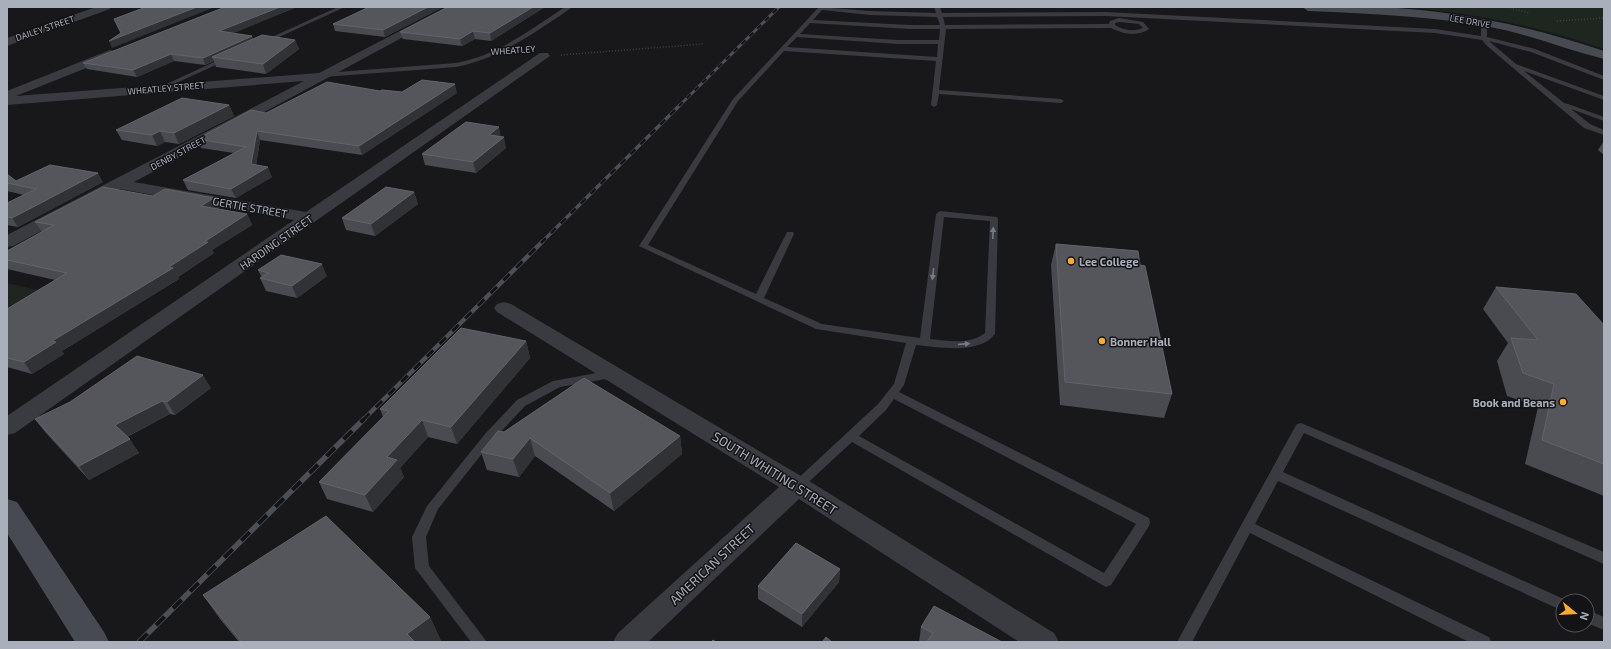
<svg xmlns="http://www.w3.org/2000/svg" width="1611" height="649" font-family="'Exo 2',sans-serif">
<rect width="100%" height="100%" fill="#18181b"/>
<!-- green -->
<path fill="#1e261f" d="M1396,7H1604V49C1537,26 1467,11 1396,7Z
M7,283L54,294L7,322Z"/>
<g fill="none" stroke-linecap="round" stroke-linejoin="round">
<!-- path -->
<path stroke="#3f4247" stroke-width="1.5" stroke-dasharray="1 2" stroke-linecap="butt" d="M1507,7L1529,13
M1557,21L1604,18
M561,55L704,44"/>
<!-- lane -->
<path fill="#393b40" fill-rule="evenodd" d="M338,7H345L266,43L261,42Z
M565,7H572C565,13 556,18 549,23C519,43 491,60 456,67L324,77L321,75L324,73L456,63C498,55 530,30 565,7Z
M819,7L870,11L936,13L934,7H940L942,13L1105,12L1435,29L1481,36V23L1484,21L1487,23V37L1535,49L1604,76V80L1531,52L1489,41L1516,64L1604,96V100L1524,71L1564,103L1568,104L1604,117V121L1571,109L1590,124L1604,130V135L1584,128L1486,45L1482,40L1435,33L1105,16L943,17L945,25L1109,24L1110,21L1119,18L1143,22L1149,29C1138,37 1122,34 1111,28L946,29L939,90L1061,99L1064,101L1061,103L939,94L937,105L934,107L931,105L936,61L784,51L738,101L648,245L756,294L787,232H793L794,234L764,298L822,324L920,338L936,214L940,211L997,217L998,219L995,334C979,355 939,347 916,345L904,385L899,392L1149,518L1150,522L1149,526L1111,585L1106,587L852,442L801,489L797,491L793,489L791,486L793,483L878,404L894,384L906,343L816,329L639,246L733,99ZM822,10L870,15L937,17L940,25H910L813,20ZM1119,22L1139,24L1143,28C1133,32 1123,30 1115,25V23ZM810,23L910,29H940L939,40H898L800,34ZM797,37L898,44H938L937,57L787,47ZM944,217L990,221L985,333C969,345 950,341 930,339ZM894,399L1136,524L1104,573L859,436L886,410Z
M227,56L229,57V59L163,89L158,88Z
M613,370L617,371L618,374L617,377L560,387L525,406L493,440L438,509L426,537L429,566L487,642H471L415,568L412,537L427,506L485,434L517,400L553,381Z
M1301,423L1604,552V564L1304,433L1283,472L1568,601H1563V611L1278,481L1255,524L1489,637L1491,642H1469L1250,533L1192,642H1177L1295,427L1297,424Z
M1587,610L1604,617V630L1587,623Z"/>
<!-- street -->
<path fill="#393b40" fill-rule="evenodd" d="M96,7H111L110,9L7,46V38Z
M446,7H459L134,182L306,212L540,53H548L550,56L15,433L7,435V416L294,220L120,189L13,246L7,247V235L304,81L7,105V91L110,50L114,51L116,54L114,57L16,96L319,73Z
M504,302L511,304L806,479L1054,633L1059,642H1019L799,499L648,642H613L618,633L779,487L497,312L494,308L497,304Z"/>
<!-- secondary -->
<path fill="#474a50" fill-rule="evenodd" d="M1302,7C1328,7 1355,6 1381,7C1458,11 1531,26 1604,51V59C1571,51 1538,38 1505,30C1440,16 1374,14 1308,11Z
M7,499L17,502L104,632L109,642H75L7,533Z"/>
<!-- rail-far3 casing -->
<g stroke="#4c4f55" stroke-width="3">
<path id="rail-far3" d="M679,106L779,7"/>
</g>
<!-- rail-far2 casing -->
<g stroke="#4c4f55" stroke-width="3.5">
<path id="rail-far2" d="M541,243L680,105"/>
</g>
<!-- rail-far1 casing -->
<g stroke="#4c4f55" stroke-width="4.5">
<path id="rail-far1" d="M363,420L542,242"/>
</g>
<!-- rail casing -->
<g stroke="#4c4f55" stroke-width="5.5">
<path id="rail" d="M139,642L364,419"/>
</g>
<!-- rail-far3 -->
<use href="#rail-far3" stroke="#131316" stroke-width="2" stroke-dasharray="5.5" stroke-linecap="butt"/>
<!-- rail-far2 -->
<use href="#rail-far2" stroke="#131316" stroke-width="2.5" stroke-dasharray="7" stroke-linecap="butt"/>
<!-- rail-far1 -->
<use href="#rail-far1" stroke="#131316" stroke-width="3" stroke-dasharray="9" stroke-linecap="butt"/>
<!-- rail -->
<use href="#rail" stroke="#131316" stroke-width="4" stroke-dasharray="12" stroke-linecap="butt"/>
</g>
<!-- wall -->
<path fill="#494b50" d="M297,7L232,33L252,36L253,39L295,40L299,49L266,74L216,67L214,61L205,65L174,61L137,77L87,69L83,63Z
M443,7L385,37L335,31L333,24Z
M448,7H545L491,41L475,39L462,46L403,39L400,32Z
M380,91L402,92L457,93L362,155L260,140L256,165L272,177L236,198L188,190L183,180L234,153L201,148L197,139L266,113Z
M229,105L234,116L179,144L165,142L157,146L122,140L116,130Z
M501,137L506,148L476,173L425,165L422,154Z
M1604,141V155L1598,150Z
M7,174L16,181L103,182L18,227L7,225V203L24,195L7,191Z
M414,192L418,204L375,236L346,230L342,218Z
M153,196L219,208L218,209L247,214L252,225L212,250L214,253L178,277L179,279L62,351L64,354L32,374L7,367V309L55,280L7,269V251L42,232L35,222Z
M1056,244L1140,265L1172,394L1164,418L1060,405L1051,265Z
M258,270L327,276L297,298L266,291L260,278H262Z
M1496,287L1604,325V496L1525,464L1538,407L1507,396L1497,361L1508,343L1483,309Z
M526,341L530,358L457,444L428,437L400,468L404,477L373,512L327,499L319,482L383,417L380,409Z
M211,388L175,415L170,414L127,437L139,453L89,480L45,432L35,419Z
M504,432L680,436L682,454L614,511L535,456L519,477L487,470L481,452Z
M840,569L839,582L802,627L758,599V586Z
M203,595L430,617L441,641L439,642H239L220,619Z
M921,627L1002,642H919Z"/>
<!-- shaded-wall -->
<path fill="#313236" d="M197,7H215L112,48L109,41Z
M280,7H297L222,38L219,31Z
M428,7H443L385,37L383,30Z
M533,7H545L491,41L490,33Z
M473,31L475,39L462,46L460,39Z
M252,36L255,43L212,57L214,61L205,65L203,58Z
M295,40L299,49L266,74L263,64Z
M171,54L174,61L137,77L133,70Z
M455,84L457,93L362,155L359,146Z
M229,105L234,116L179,144L174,133Z
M499,127L501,138L489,135Z
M160,131L165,142L157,146L152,135Z
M257,131L260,140L255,173L251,164Z
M504,137L506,148L476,173L473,162Z
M268,167L272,177L236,198L231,189Z
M98,173L103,182L18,227L12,218Z
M414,192L418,204L375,236L371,224Z
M214,198L219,208L206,216L201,206Z
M247,214L252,225L212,250L214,253L178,277L179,279L62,351L64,354L32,374L24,362L52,341L169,267L204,242Z
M322,264L327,276L297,298L292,286Z
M526,341L530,358L457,444L451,427Z
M203,375L211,388L175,415L167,402Z
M162,401L170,414L124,438L115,425Z
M422,420L428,437L400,468L404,477L373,512L365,495L387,457Z
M680,436L682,454L614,511L610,493Z
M530,438L535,456L519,477L513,459Z
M130,439L139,453L89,480L79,466Z
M840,569L839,582L802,627V614Z
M430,617L441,641L439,642H411L407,634Z"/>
<!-- building -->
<path fill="#54565c" stroke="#61646a" d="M146,7H197L109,41L121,33L114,19Z
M225,7H280L219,31L252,36L203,58L171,54L133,70L83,63Z
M369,7H428L383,30L333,24Z
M448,7H533L490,33L473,31L460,39L400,32Z
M262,35L295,40L263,64L212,57Z
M422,80L455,84L359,146L257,131L251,164L268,167L231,189L183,180L246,147L197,139L251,110L266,113L327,82L380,91L382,90L402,92Z
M182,98L229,105L174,133L160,131L152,135L116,130Z
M466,122L499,127L489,135L504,137L473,162L422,154Z
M50,165L98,173L12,218L7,217V203L36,189L7,183V174L16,181Z
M103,187L153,196L165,189L214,198L201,206L247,214L204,242H208L169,267L173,268L52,341L56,342L24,362L7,358V309L67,273L7,260V251L54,225L35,222Z
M386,187L414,192L371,224L342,218Z
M1056,244L1138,251L1140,265L1145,266L1172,394L1065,382Z
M281,255L322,264L292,286L260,278L269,273L258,270Z
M1496,287L1576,294L1604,325V464L1542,440L1554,384L1523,373L1511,338L1538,340Z
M461,328L526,341L451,427L422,420L387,457L397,460L365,495L319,482L389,411L380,409Z
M137,356L203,375L167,402L162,401L115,425L130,439L79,466L35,419L70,402Z
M584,378L680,436L610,493L530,438L513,459L481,452L498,431L504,432Z
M326,516L430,617L407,634L415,642H242L203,595Z
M796,543L840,569L802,614L758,586Z
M934,606L1002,642H927L933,633L921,627Z
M826,637L832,642H822Z
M713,640L716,642H711Z"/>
<!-- one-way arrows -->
<defs><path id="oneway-solid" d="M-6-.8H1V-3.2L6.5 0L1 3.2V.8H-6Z"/></defs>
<g fill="#777b84">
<use href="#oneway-solid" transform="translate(993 233) rotate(-88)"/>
<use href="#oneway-solid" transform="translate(933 274) rotate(97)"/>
<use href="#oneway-solid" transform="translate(964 344) rotate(-5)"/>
</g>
<!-- markers -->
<g fill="#fdab2e" stroke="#131316" stroke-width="1.5">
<circle cx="1071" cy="261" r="4"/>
<circle cx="1102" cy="341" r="4"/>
<circle cx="1563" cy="402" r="4"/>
</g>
<g text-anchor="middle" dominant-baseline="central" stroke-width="3" stroke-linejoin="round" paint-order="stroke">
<!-- far-street labels -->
<g font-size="9" fill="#aab0bb" stroke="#131316">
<text transform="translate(1470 21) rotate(10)">LEE DRIVE</text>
<text transform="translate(45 28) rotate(-19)">DAILEY STREET</text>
<text transform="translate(513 50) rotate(-4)">WHEATLEY</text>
<text transform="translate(166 88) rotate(-5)">WHEATLEY STREET</text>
<text transform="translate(178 153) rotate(-28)">DENBY STREET</text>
</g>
<!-- street labels -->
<g font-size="11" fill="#aab0bb" stroke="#131316">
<text transform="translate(250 207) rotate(10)">GERTIE STREET</text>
<text transform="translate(276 242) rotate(-35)">HARDING STREET</text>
</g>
<!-- poi labels -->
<g font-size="11" font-weight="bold" fill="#aab0bb" stroke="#131316" text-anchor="start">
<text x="1079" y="261">Lee College</text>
<text x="1110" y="341">Bonner Hall</text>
<text x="1555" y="402" text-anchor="end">Book and Beans</text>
</g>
<!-- near-street labels -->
<g font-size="13" fill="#aab0bb" stroke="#131316">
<text transform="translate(775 473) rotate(32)">SOUTH WHITING STREET</text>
<text transform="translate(712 564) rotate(-43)">AMERICAN STREET</text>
</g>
</g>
<!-- border -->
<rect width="1611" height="649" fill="none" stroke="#aab0bb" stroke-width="16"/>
<!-- north arrow -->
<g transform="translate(1575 613) rotate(108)"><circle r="19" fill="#131316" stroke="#4f5258"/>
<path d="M0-3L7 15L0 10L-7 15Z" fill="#fdab2e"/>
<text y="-6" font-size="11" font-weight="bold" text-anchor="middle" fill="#aab0bb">N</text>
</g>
</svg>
